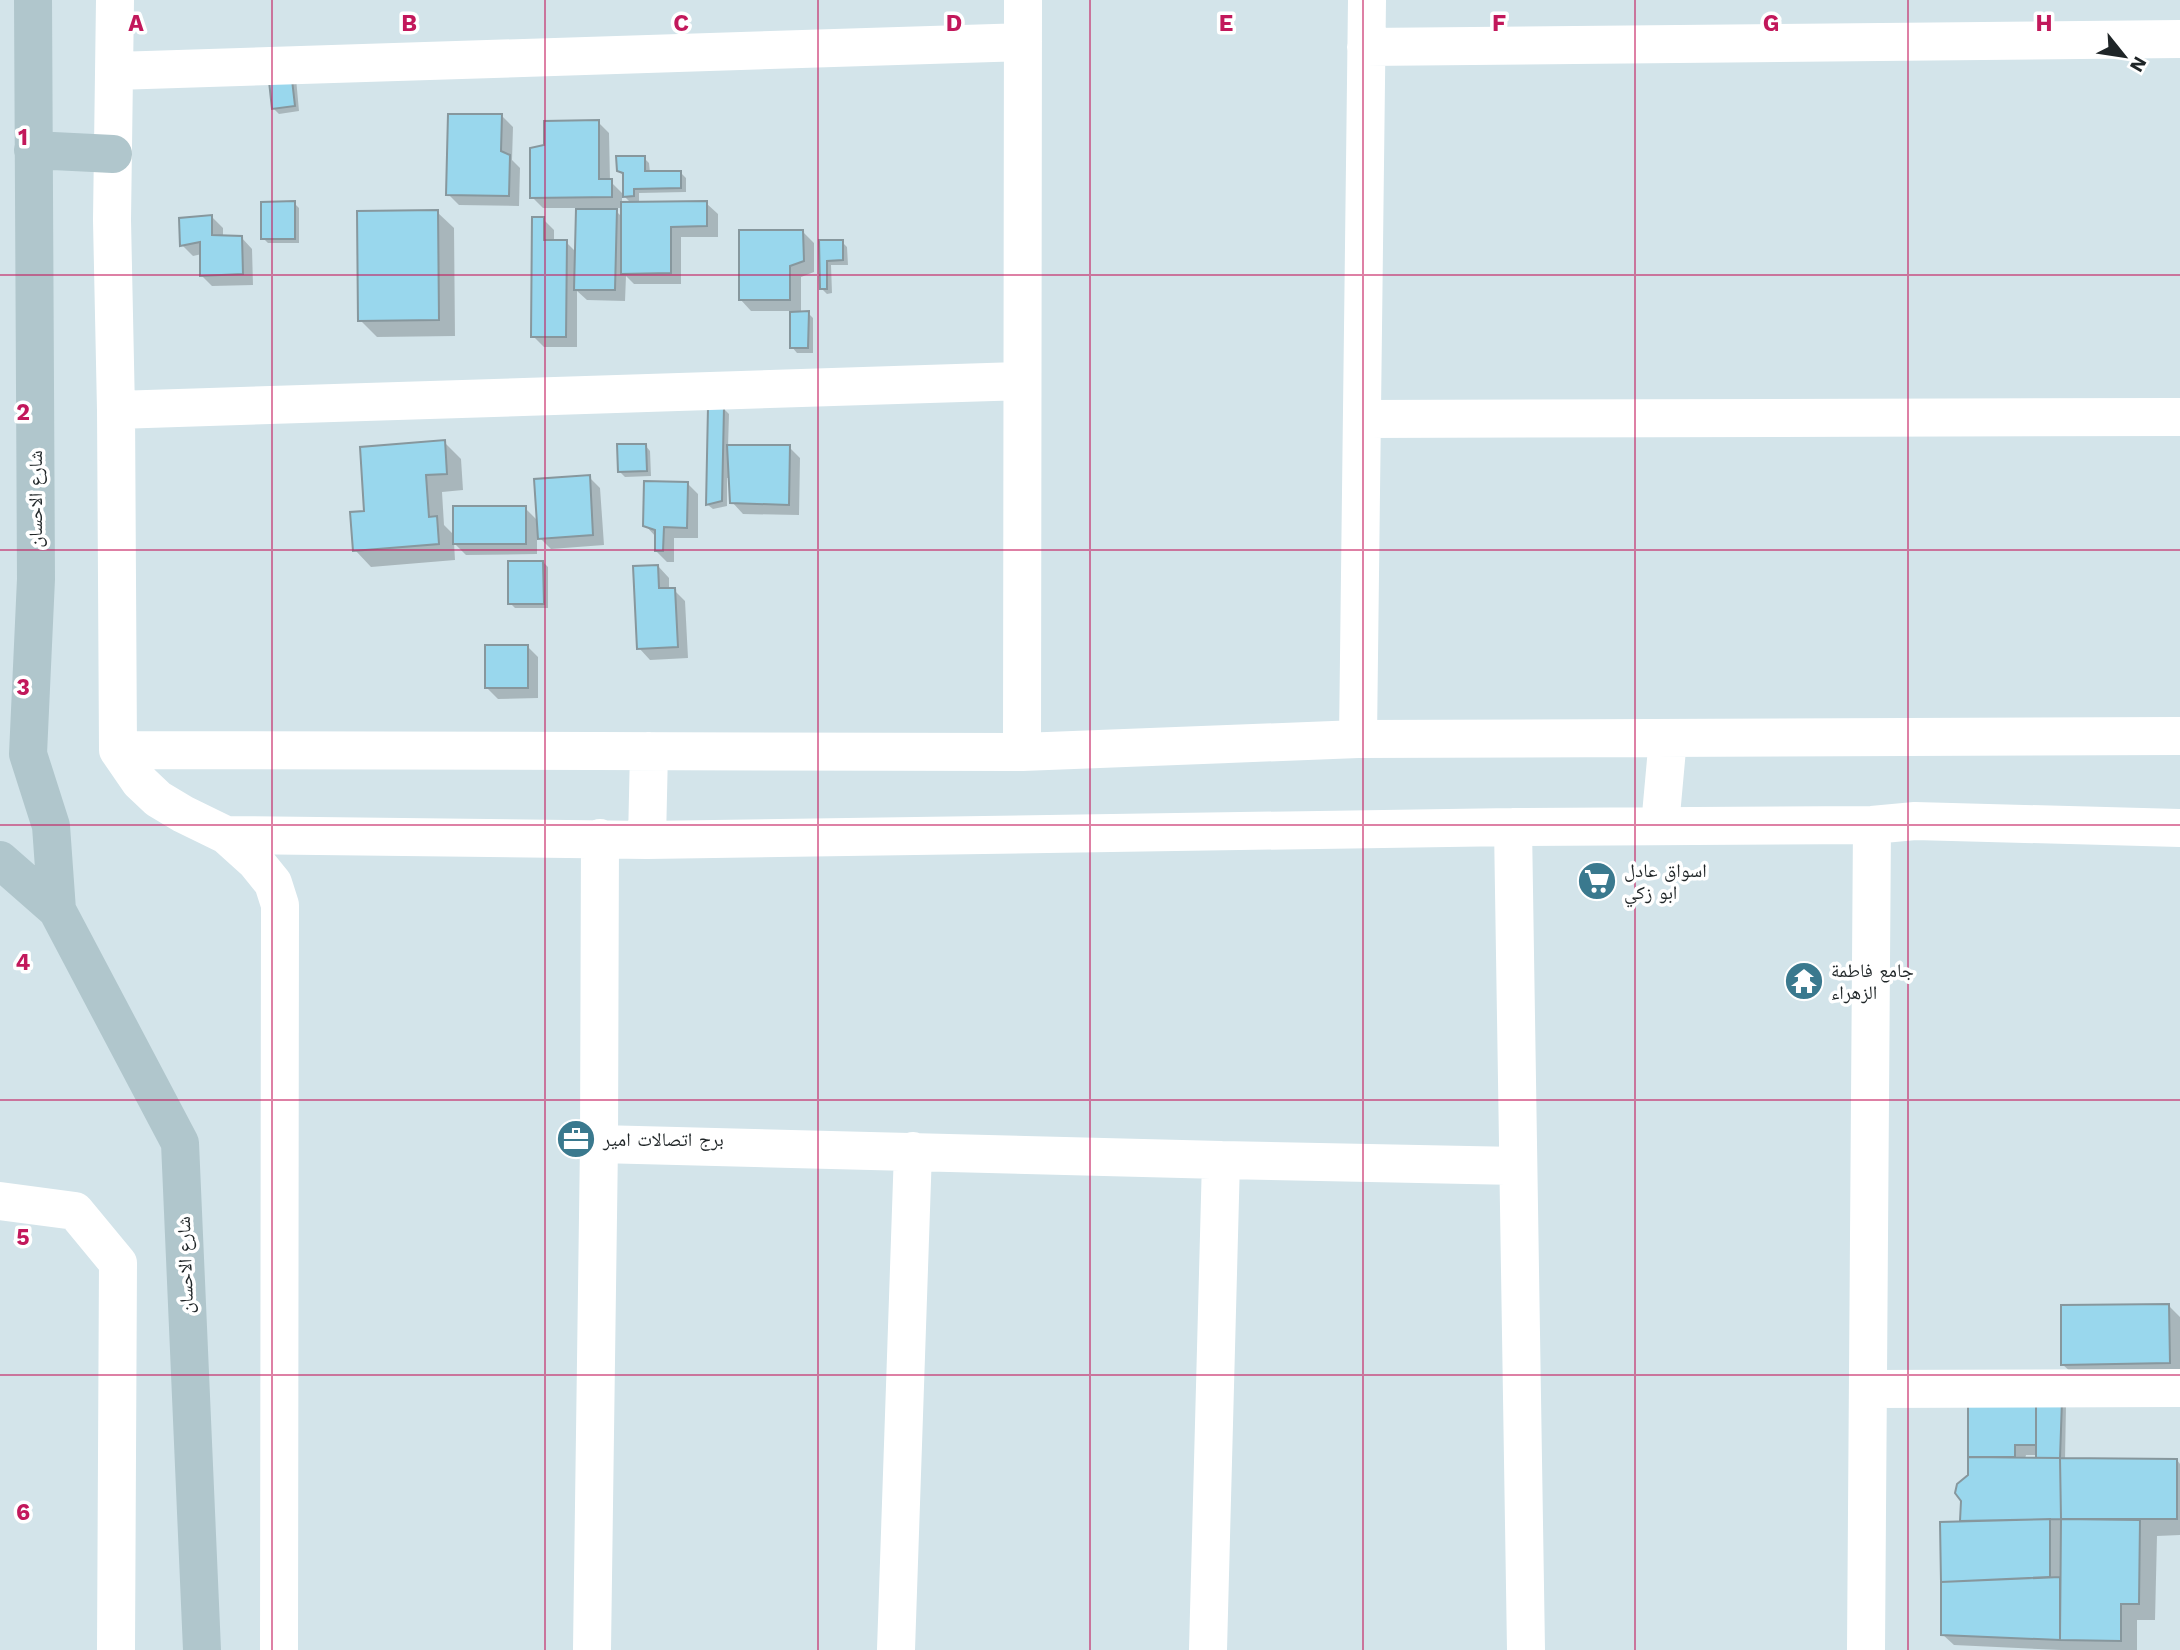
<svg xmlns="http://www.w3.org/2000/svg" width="2180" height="1650" font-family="'Work Sans','Noto Naskh Arabic',sans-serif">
<rect width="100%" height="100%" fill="#d3e4ea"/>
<!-- shadow -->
<path fill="#0003" fill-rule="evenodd" d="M296,78L299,111L279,114L274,109Z
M502,116L513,127L512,160L520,168L519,206L459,205L448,194Z
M598,122L609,133L610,181L624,195V176L618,170L644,158L649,163L650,173H681L686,178V192L639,193V204L706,203L718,214V237H681V284H634L626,276L625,301L587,300L577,291V347H544L533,336L543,219L554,230V242H566L576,252L577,208H543L532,197L546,147ZM622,194L632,204H622ZM613,208H622V217Z
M294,203L299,208V243H268L263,238Z
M437,212L454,228L455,336L377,337L360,320Z
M212,217L223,228V237H241L252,249L253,285L212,286L201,275L202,254L193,256L182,245Z
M803,232L814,243V272L801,277V313H808L813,318V353H797L792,347V311H751L740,299Z
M821,242H842L847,247L848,265H831L832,293L827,294L821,288Z
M710,409H724L729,414L728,447H789L800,458L799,515L743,514L732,502L730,478H727V506L713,509L708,505Z
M444,442L461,459L463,490L442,492L444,525L454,535L525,508L538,521L589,477L600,488L604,545L551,549L537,535V554L466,555L454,543L455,560L371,567L355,550L366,513Z
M645,445L650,451L651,476L625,477L620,472Z
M687,483L698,494V538H674V562H667L656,551V537L645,525Z
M543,562L548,567V608H515L510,603Z
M658,566L669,578V590H674L685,601L688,658L650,660L639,648Z
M527,646L538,657V698L498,699L487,688Z
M2169,1306L2180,1317V1374L2074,1375L2062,1364Z
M1970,1403L2066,1406L2065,1460H2177L2180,1464V1535L2157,1536L2155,1620H2137V1650H2061L1954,1645L1942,1634V1524L1962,1523V1500L1970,1476ZM2026,1455H2038L2040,1459H2025Z"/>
<!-- building -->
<path fill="#99d7ed" stroke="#87979d" stroke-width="2" d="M291,71L295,106L272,109L268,72Z
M448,114H502L501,151L510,155L509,196L446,195Z
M599,120V179H612V197L530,198V148L544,145V121Z
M616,156H645V171H681V188L634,189V196L623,197V173L617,171Z
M295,201V239H261V202Z
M707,201V226L671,227V273L621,274V202Z
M576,209H617L615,290H574Z
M438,210L439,320L358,321L357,211Z
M212,215V235L242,236L243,274L200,276V242L180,246L179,218Z
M532,217H544V240H567L566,337H531Z
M739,230H803L804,261L790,266V300H739Z
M819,240H843V260L827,261V289H820Z
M809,311L808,348H790V312Z
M708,407H724L722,501L706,505Z
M445,440L447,474L426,475L429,517L437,516L439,544L353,551L350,512L364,511L360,447Z
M617,444H646L647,471L618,472Z
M727,445H790L789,505L730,503Z
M590,475L593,535L538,539L534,479Z
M644,481L688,482L687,528L664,527L663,551H655V530L643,526Z
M453,506H526V544H453Z
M508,561H543L544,604H508Z
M658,565L659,588H675L678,647L637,649L633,566Z
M485,645H528V688H485Z
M2169,1304L2170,1363L2061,1365V1305Z
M2036,1400V1445H2015V1457H1968V1401Z
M2036,1400H2062L2060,1458H2036Z
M1968,1457L2060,1458L2061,1519L1960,1521L1961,1501L1955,1493L1957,1484L1968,1475Z
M2060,1458L2177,1459V1519H2061Z
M2050,1519V1577L1941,1582L1940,1522Z
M2061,1519L2140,1520L2139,1604H2121V1641L2060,1640Z
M2060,1577V1640L1941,1635V1582Z"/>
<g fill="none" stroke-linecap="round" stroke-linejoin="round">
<!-- street -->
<path stroke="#fff" stroke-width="38" d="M115,0L112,220L116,410L118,750L140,782L158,799L183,814L226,835L256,862L273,883L280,905L279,1650
M1366,47L2180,39
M115,71L1023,42
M116,410L1022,381
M1362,419L2180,417
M1358,739L1367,0
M118,750L1022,752L1358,739L2180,736
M1022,752L1023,0
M1660,826L1668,738
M1513,827L1526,1650
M226,835L647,840L1513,827L1872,825L1915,821L2180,828
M647,840L649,751
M599,1144L1221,1160
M0,1201L75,1211L118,1263L116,1650
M1869,1389L2180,1388
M592,1650L599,1144L600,838
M896,1650L913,1151
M1208,1650L1221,1160L1518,1166
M1866,1650L1872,825"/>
<!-- secondary -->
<path stroke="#b0c6cc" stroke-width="38" d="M33,0L36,579L28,754L51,826L57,910
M33,150L113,154
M0,860L57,910L180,1143L202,1650"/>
</g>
<!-- grid -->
<path fill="none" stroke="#c2185b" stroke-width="2" stroke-opacity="0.55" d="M272,0V1650M545,0V1650M818,0V1650M1090,0V1650M1363,0V1650M1635,0V1650M1908,0V1650M0,275H2180M0,550H2180M0,825H2180M0,1100H2180M0,1375H2180"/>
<!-- icons -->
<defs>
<g id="supermarket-disc" transform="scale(2.0125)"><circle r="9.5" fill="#3a798e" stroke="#fff"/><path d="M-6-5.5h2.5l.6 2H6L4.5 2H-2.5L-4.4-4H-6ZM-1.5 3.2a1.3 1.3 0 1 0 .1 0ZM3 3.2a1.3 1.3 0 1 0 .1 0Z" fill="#fff"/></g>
<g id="temple-disc" transform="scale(2.0125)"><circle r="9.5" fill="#3a798e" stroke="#fff"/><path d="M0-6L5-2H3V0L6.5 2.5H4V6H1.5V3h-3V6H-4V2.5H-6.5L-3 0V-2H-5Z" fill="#fff"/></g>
<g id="office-disc" transform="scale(2.0125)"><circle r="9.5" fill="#3a798e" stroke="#fff"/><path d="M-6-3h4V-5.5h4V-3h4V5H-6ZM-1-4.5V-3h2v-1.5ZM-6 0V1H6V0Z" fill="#fff"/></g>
</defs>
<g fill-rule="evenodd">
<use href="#supermarket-disc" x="1597" y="881"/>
<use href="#temple-disc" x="1804" y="981"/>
<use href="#office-disc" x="576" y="1139"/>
</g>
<g text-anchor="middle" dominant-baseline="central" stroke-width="7" stroke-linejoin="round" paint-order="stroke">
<!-- street labels -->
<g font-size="19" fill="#1f2527" stroke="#fff">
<text transform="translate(35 499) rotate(-90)">شارع الاحسان</text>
<text transform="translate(185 1265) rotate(-92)">شارع الاحسان</text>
</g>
<!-- poi labels -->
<g font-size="19" fill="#1f2527" stroke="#fff" text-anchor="start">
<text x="1624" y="870">اسواق عادل<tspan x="1624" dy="22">ابو زكي</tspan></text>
<text x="1831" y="970">جامع فاطمة<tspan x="1831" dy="22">الزهراء</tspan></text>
<text x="603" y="1139">برج اتصالات امير</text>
</g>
</g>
<g font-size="23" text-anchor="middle" font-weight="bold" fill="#c2185b" stroke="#fff" stroke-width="7" stroke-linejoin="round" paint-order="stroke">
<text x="136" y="31">A</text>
<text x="409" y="31">B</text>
<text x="681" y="31">C</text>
<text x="954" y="31">D</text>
<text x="1226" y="31">E</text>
<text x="1499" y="31">F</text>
<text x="1771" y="31">G</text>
<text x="2044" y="31">H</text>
<text x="23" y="145">1</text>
<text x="23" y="420">2</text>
<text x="23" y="695">3</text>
<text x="23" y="970">4</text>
<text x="23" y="1245">5</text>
<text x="23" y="1520">6</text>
</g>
<!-- north arrow -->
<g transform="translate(2124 56) rotate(120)" stroke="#ffffff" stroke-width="5" paint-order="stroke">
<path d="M0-5L12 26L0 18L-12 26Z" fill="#1f2527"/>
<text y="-10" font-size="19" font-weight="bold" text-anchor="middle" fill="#1f2527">N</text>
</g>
</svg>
